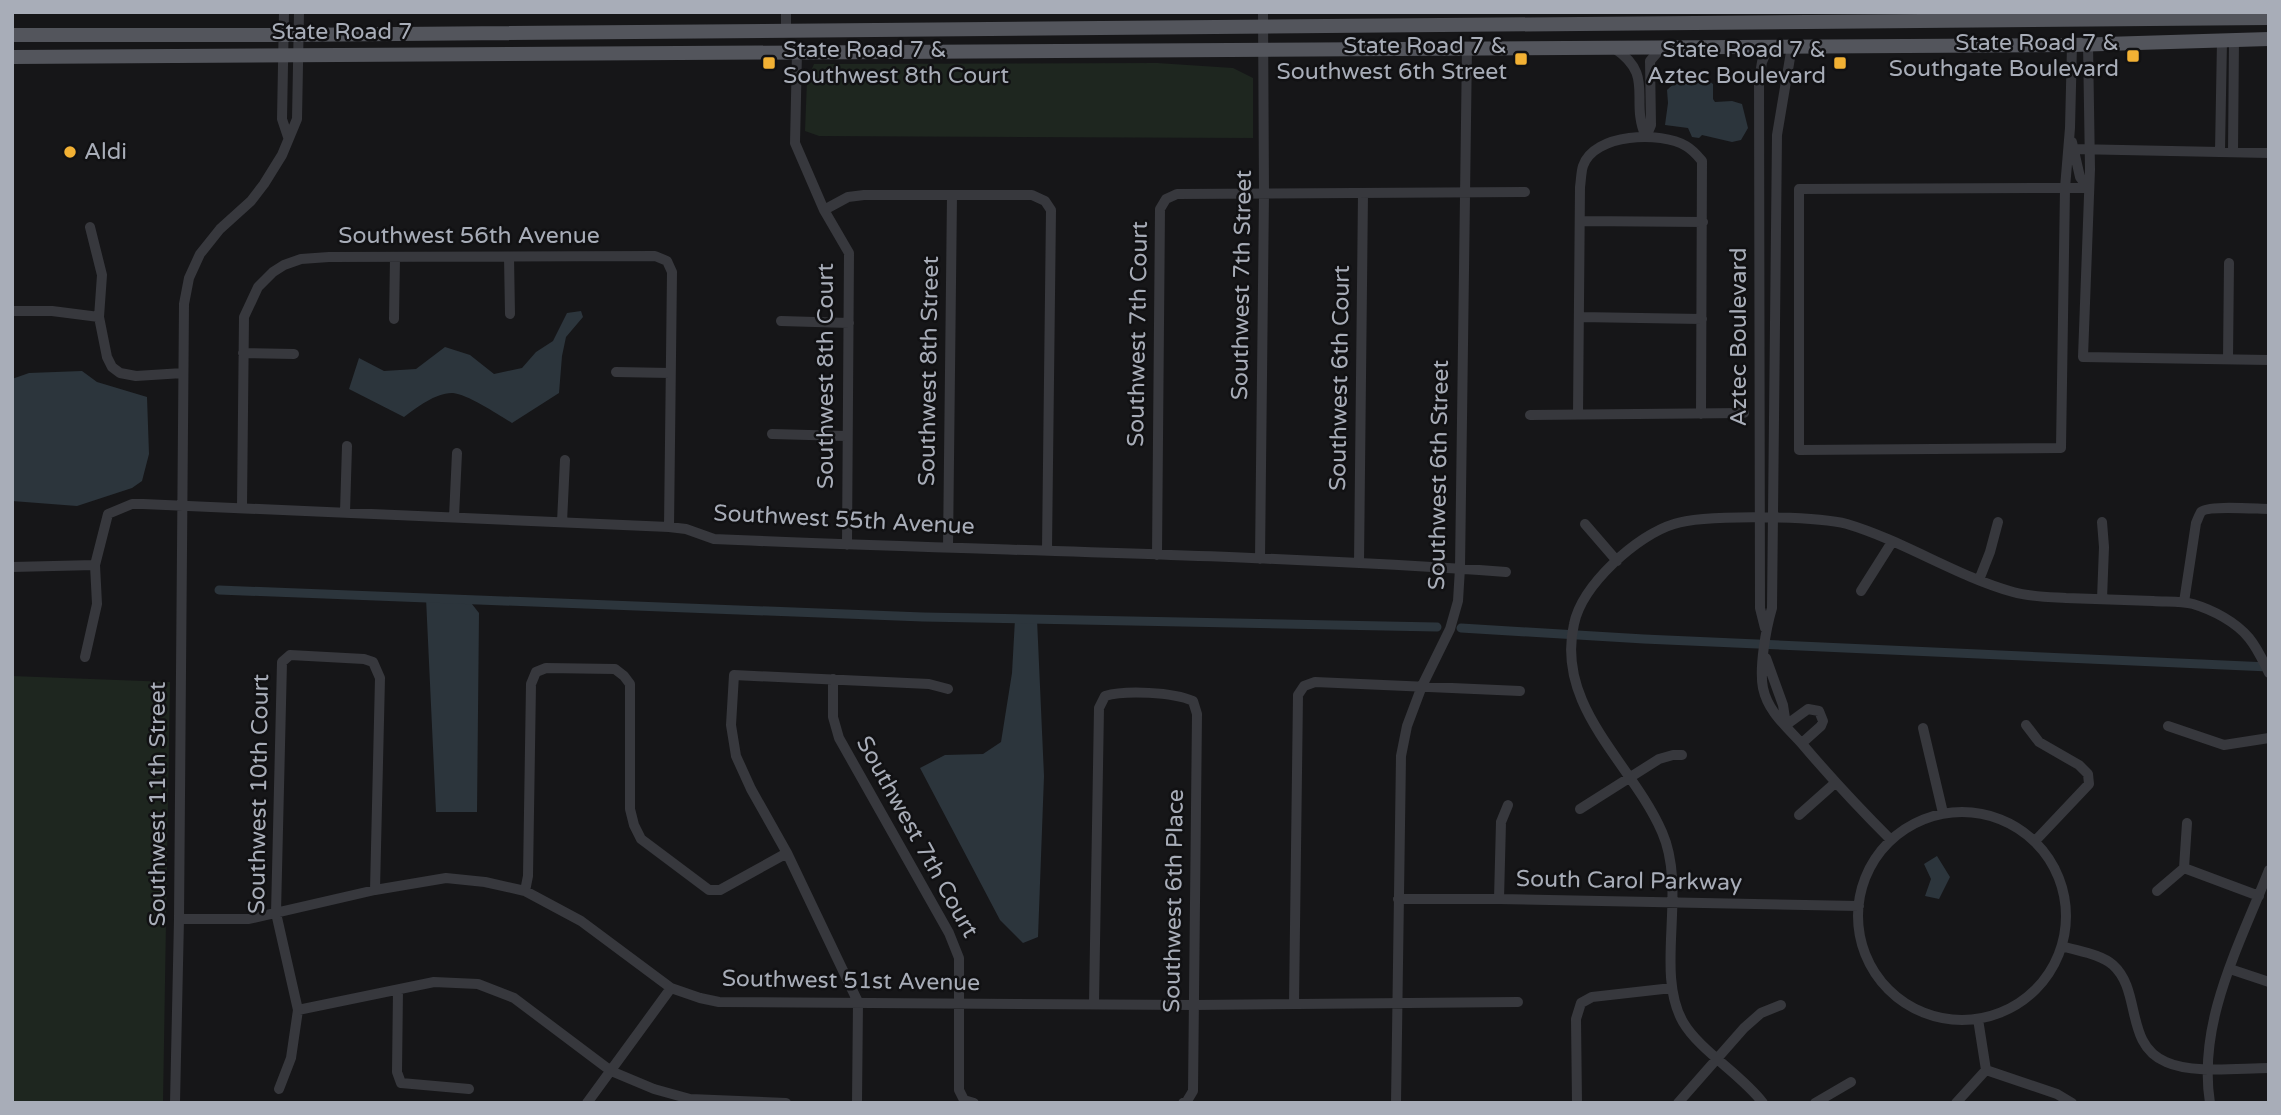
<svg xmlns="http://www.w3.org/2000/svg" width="2281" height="1115" font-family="'Varela Round',sans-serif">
<rect width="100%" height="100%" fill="#161618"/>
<!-- green -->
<path fill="#1e261f" d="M1157,63L1233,68L1253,78V138L819,136L805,131L807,80L814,64Z
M12,676L170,682L163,1103H12Z"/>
<!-- water -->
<path fill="#2c353c" d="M1709,81L1713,84V99L1715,102L1732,101L1742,104L1748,128L1741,140L1732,142L1702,135L1699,138L1692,137L1688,128L1665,125L1668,103L1667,90C1677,78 1694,81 1709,81Z
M581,311L583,317L566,337L562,356L559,393L512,423C499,415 467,394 453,393C437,392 417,407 404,417L349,389L359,358L384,371L416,369L445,347L470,355L494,374L522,368L536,352L553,341L567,313Z
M82,371L97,382L147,397L149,454L142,481L132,488L77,506L12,501V379L29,373Z
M426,598L468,599L479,613L477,812H436Z
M1015,619H1037L1044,776L1038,937L1023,943L1000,920L920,768L945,755L983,754L1001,742L1012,673Z
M1937,856L1950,877L1939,899L1925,896L1931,879L1924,864Z"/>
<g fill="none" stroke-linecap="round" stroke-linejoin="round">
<!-- canal -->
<path stroke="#2c353c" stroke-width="9" d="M219,590L923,617L1437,627
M1461,628L1644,639L2269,667"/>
<!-- minor -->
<path stroke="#37383d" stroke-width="10" d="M284,12L282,119L288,137
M786,12V30
M2088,44L2090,169L2083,357L2269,360
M2072,45L2070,128L2065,188L2061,448L1799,450V189L2065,188H2088
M1792,46L1777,135L1772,608C1766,628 1759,668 1763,688C1768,712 1787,727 1803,745C1831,778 1860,809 1891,840
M1614,48C1656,76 1629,99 1646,137
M797,52L795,143L824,210L849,253L847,545
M1646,137L1651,125L1650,61L1662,47
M2072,142L2080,177L2088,188
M2073,149L2269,153
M2220,151L2222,40
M2233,152L2234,40
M824,210L848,197L864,195H1032L1045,201L1051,210L1047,549
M1580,221L1703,222
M90,227L102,275L99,317L107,357L112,367L120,373L136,376L183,373
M509,257L510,314
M12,311H52L99,317
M1579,317L1702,319
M394,319L395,258
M781,321L849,323
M243,353L294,354
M2228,359L2229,263
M616,372L670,373
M1530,415L1744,413
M1578,415L1580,187C1581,181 1581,172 1583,166C1594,133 1661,131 1686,146C1693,150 1697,155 1702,161L1701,414
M772,434L846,436
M242,506L244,317L258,287L273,272L284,265L301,259L329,257L655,256L667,261L672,272L669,527
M345,512L347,446
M454,517L457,453
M562,522L565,460
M2102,522L2104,547L2102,599
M1585,524L1617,561
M948,548L952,195
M1157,555L1160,209L1166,199L1177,194L1525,192
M1260,559L1264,194L1263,12
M1359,563L1363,193
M12,567L95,565
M1979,580L1990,552L1998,522
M1861,591L1892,542
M2184,602L2196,523C2197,521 2200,513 2201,512C2207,505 2257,509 2269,509
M1765,628L1760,608L1759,80L1762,62L1769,45
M85,657L97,604L95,565L108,514L132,504H143L669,527L686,529L714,539C978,551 1242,553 1506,572
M1766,658L1783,705L1786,725
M833,679V717L839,738L949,933L959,958V1090L964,1100L974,1103
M1786,725L1808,709L1819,711L1823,721L1821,726L1802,743
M2026,725L2039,742L2079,765L2088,774L2089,784L2035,841
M2168,726L2224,745L2269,738
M1923,728L1943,813
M1580,809L1659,759L1673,755H1682
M1858 916a104 104 0 1 1 208 0a104 104 0 1 1-208 0Z
M1799,815L1835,783
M2184,868L2259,896
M525,891L528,876L531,684L536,672L546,668L615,669L624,676L630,684V809L634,825L641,839L709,890H720L787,853
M2157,891L2184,868L2187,823
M1398,899H1499L1859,906
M1499,899L1501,822L1508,805
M179,919H249L375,890L446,878L485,882L525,891L581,921L671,988L700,998L719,1002L1194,1005L1518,1002
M2062,946C2077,951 2101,954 2113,965C2142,991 2124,1044 2166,1062C2192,1074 2239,1068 2269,1068
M2230,969L2269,982
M398,990L397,1072L401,1083L469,1089
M1094,1003L1099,708L1105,696C1125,690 1173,692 1193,701L1197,714L1193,1091L1187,1101L1183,1103
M1294,1004L1298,695L1304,686L1315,682L1520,691
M298,1010L434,982L478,984L514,998L611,1071L654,1089L690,1099L786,1103
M1978,1019L1986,1070
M1986,1070L2057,1094L2072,1103
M279,1089L291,1058L298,1010L276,913L282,662L290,655L364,659L373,662L380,678L375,890
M175,1103L179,919L184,304L189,278L200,254L220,229L251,201L264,184L282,155L297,119L299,12
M587,1103L671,988
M857,1103L858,1002L787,853L751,789L736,756L731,725L734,675L929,684L948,689
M1396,1103L1401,756L1407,726L1422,686L1450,629L1458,601L1460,568L1467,47
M1577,1103L1576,1019L1581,1003L1592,997L1672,988
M1678,1103L1744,1028L1761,1013L1781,1005
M1763,1103C1741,1074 1700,1051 1683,1022C1654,971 1688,891 1662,832C1632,763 1555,707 1574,624C1582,585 1637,535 1674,524C1703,514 1817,516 1847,524C1904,541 1956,576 2013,592C2031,597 2049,597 2066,598C2095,599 2124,600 2153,601C2166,602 2180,601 2193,604C2213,610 2236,622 2249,638C2258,649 2263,661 2269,673
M1815,1103L1851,1082
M1956,1103L1986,1070
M2210,1103C2197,1022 2240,944 2269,870"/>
<!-- major -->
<path stroke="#53555c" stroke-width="14" d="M12,35H283L2269,18
M12,57L2072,45L2269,39"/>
</g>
<!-- markers -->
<g fill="#f2b134" stroke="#111113" stroke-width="2.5">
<rect x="2126" y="49" width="14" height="14" rx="3.5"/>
<rect x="1514" y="52" width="14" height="14" rx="3.5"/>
<rect x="762" y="56" width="14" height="14" rx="3.5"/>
<rect x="1833" y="56" width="14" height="14" rx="3.5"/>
<circle cx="70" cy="152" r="7"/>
</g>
<g text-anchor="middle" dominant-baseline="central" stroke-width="5" stroke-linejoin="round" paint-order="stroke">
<!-- street labels -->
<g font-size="23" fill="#a8adb8" stroke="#111113">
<text x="342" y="32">State Road 7</text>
<text x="469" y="236">Southwest 56th Avenue</text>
<text transform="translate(1242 285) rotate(-89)">Southwest 7th Street</text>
<text transform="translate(1138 334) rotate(-89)">Southwest 7th Court</text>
<text transform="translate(1739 337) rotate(-90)">Aztec Boulevard</text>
<text transform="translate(929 371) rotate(-89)">Southwest 8th Street</text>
<text transform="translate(826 376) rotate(-90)">Southwest 8th Court</text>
<text transform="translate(1340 378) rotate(-89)">Southwest 6th Court</text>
<text transform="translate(1439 475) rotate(-89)">Southwest 6th Street</text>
<text transform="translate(844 520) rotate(3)">Southwest 55th Avenue</text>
<text transform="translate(259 794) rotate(-89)">Southwest 10th Court</text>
<text transform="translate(158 804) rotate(-90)">Southwest 11th Street</text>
<text transform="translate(917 837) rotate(61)">Southwest 7th Court</text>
<text transform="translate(1629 881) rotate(1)">South Carol Parkway</text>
<text transform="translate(1174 901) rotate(-89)">Southwest 6th Place</text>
<text transform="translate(851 981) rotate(1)">Southwest 51st Avenue</text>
</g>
<!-- poi labels -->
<g font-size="23" fill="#a8adb8" stroke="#111113" text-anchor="end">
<text x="2119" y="43">State Road 7 &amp;<tspan x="2119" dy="26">Southgate Boulevard</tspan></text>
<text x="1507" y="46">State Road 7 &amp;<tspan x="1507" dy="26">Southwest 6th Street</tspan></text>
<text x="783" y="50" text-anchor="start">State Road 7 &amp;<tspan x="783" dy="26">Southwest 8th Court</tspan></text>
<text x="1826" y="50">State Road 7 &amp;<tspan x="1826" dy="26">Aztec Boulevard</tspan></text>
<text x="84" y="152" text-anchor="start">Aldi</text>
</g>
</g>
<!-- border -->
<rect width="2281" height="1115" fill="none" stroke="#a8adb8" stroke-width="28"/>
</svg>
